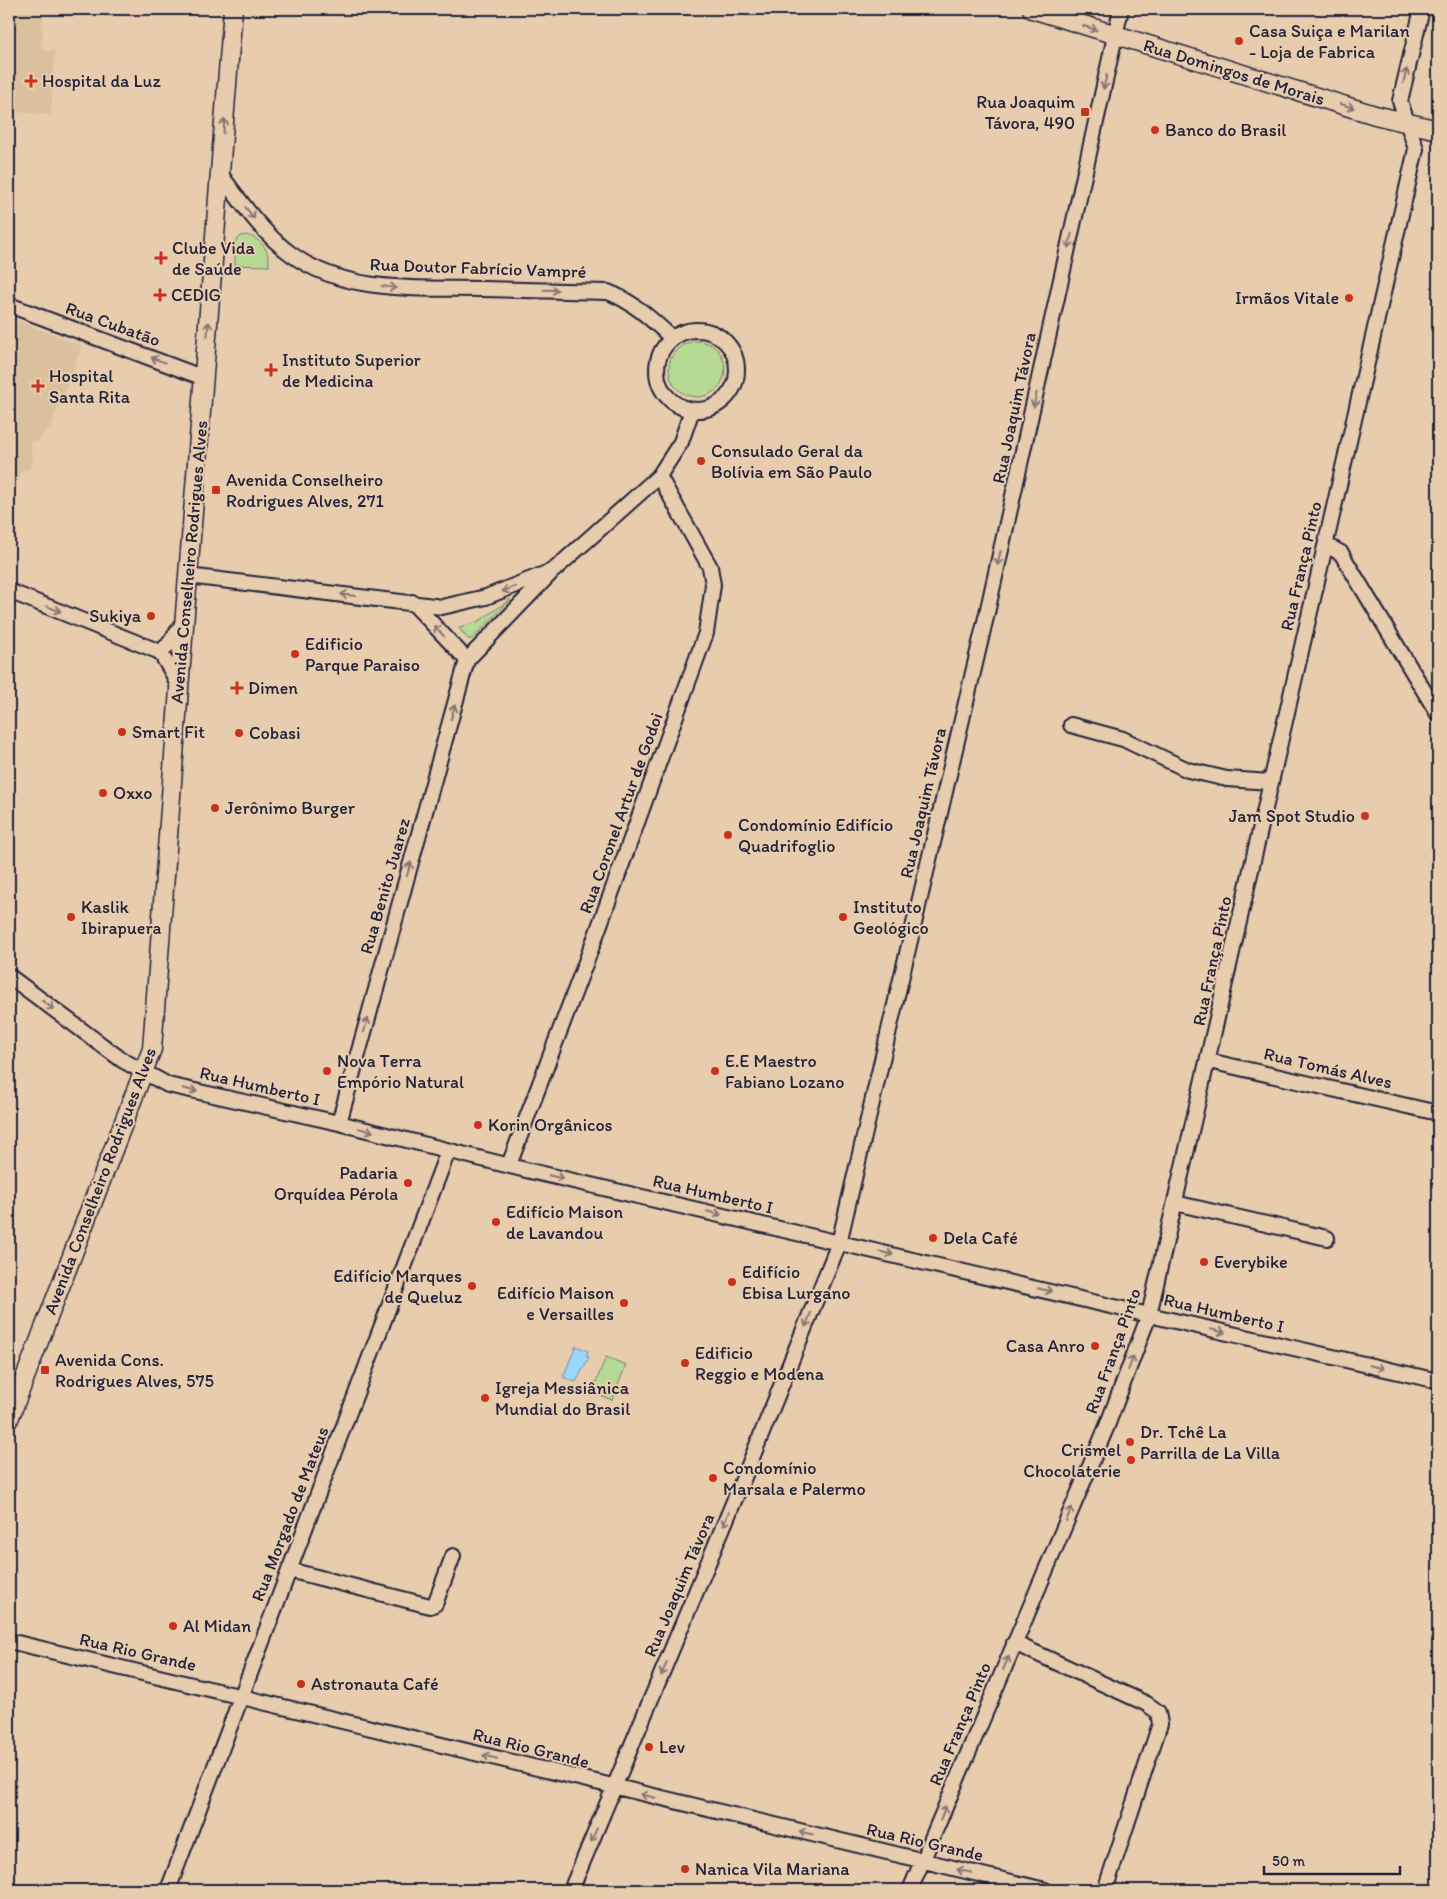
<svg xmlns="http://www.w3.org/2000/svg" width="1447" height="1899" font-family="Itim,sans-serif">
<rect width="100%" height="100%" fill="#e7ccae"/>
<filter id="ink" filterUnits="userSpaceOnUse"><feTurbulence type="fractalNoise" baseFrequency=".02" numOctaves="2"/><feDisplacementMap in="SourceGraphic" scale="10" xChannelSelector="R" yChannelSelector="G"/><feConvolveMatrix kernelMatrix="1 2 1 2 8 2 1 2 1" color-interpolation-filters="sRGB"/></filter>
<g filter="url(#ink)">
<!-- built -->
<path fill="#dac19e" d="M9,9H43L42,50L55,51L51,115L9,111Z
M9,317L82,346L51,426L38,441H30L33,464L28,470H21L19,479L9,475Z"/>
<!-- green -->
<path fill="#b6da94" stroke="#6c7e68" d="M246,235C261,238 270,251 269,266L235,265V242L241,236Z
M669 369a28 28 0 1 1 56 0a28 28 0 1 1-56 0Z
M511,599L472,639H468L459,628L479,621Z
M606,1357L626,1365L612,1400L592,1392Z"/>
<!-- water -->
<path fill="#9ad7fb" stroke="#6a8fae" d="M576,1346L588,1351L586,1356L589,1357L576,1382L563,1377Z"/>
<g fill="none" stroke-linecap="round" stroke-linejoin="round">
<!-- minor casing -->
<g stroke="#22223b" stroke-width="18">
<path id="minor" d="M220,174C241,202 262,233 291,254C345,294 419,288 482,289C524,290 566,291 608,292C634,302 652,320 672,338
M9,305L204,378
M657 370a40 40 0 1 1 80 0a40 40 0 1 1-80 0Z
M1326,545L1341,553L1438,714
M188,576L442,607L486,597L554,570L659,476L681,442L692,410
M9,591L160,652L173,674L179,689
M412,602L467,660
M160,652L168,645L184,622
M467,660L550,574
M1071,725L1123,739L1188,770L1227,779L1270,782
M9,976L122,1060L168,1085L339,1123L526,1170L1149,1315L1438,1381
M1209,1061L1438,1113
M339,1123L467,660
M509,1165L595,938L706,633L713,585L710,567L659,476
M1175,1203L1327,1238
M289,1570L430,1606L435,1604L453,1556
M9,1641L1045,1890
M1014,1643L1147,1704L1158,1712L1160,1724L1105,1890
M168,1890L448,1151
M571,1890L747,1470L839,1243L987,613L1121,9
M910,1890L1107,1426L1149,1315L1416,149L1400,101L1422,9"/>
</g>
<!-- tertiary casing -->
<g stroke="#22223b" stroke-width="21">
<path id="tertiary" d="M1032,9L1375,115L1438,130
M9,1419L152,1049L179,689L233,9"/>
</g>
<!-- minor -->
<use href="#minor" stroke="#e7ccae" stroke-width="14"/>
<!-- tertiary -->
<use href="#tertiary" stroke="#e7ccae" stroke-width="18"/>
</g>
<!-- one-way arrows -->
<defs><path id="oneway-shaft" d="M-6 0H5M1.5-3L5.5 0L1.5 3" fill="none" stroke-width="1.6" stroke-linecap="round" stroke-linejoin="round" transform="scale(1.25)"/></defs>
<g stroke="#847774">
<use href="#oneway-shaft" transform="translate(1090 28) rotate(17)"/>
<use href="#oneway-shaft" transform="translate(1405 76) rotate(-76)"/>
<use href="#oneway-shaft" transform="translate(1105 82) rotate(103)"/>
<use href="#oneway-shaft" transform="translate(1347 106) rotate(17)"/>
<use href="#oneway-shaft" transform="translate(224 126) rotate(-85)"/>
<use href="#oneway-shaft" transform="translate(250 213) rotate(51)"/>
<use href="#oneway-shaft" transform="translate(1070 241) rotate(102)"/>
<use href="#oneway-shaft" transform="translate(389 287) rotate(8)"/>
<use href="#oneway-shaft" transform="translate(551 290) rotate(1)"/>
<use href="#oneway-shaft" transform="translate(208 329) rotate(-85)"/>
<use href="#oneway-shaft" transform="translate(158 360) rotate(-160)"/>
<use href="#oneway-shaft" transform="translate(1035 400) rotate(102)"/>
<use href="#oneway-shaft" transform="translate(999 558) rotate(103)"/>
<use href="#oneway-shaft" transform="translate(509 589) rotate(159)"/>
<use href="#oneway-shaft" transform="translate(348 595) rotate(-173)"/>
<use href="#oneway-shaft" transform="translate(54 609) rotate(22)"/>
<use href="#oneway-shaft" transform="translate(439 631) rotate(-134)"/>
<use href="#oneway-shaft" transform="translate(453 712) rotate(-74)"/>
<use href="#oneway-shaft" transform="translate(409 869) rotate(-74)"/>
<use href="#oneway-shaft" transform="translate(48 1005) rotate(36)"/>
<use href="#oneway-shaft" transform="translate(366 1025) rotate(-74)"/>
<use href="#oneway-shaft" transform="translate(190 1090) rotate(13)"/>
<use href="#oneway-shaft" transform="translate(366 1130) rotate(14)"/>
<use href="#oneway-shaft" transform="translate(556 1177) rotate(13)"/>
<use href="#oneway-shaft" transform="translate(714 1213) rotate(13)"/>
<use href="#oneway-shaft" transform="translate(886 1253) rotate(13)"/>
<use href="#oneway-shaft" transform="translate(1045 1290) rotate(13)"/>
<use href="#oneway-shaft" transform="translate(808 1320) rotate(112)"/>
<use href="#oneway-shaft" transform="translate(1218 1331) rotate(13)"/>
<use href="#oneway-shaft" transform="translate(1131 1363) rotate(-69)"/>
<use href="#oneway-shaft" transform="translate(1377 1367) rotate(13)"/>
<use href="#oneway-shaft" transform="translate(1069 1514) rotate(-67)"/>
<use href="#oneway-shaft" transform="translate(726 1519) rotate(113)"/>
<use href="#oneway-shaft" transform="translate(1006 1663) rotate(-67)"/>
<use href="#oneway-shaft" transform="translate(664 1669) rotate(113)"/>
<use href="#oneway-shaft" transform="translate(490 1757) rotate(-166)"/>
<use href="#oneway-shaft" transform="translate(648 1796) rotate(-167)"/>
<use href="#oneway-shaft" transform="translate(943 1813) rotate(-67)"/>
<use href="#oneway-shaft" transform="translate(806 1833) rotate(-167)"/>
<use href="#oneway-shaft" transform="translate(594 1835) rotate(113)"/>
<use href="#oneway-shaft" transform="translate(964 1871) rotate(-167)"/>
</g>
</g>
<!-- markers -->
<g fill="#c8321e" stroke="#e7ccae" stroke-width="2">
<circle cx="1239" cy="41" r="5"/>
<path d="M28.5 73.5h5v5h5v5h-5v5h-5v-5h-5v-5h5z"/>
<rect x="1080" y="107" width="10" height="10" rx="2.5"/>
<circle cx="1155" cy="130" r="5"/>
<path d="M158.5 250.5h5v5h5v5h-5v5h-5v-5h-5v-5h5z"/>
<path d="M157.5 287.5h5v5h5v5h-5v5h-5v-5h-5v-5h5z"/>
<circle cx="1349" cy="298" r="5"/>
<path d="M268.5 362.5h5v5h5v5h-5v5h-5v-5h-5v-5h5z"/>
<path d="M35.5 378.5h5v5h5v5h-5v5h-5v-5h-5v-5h5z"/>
<circle cx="701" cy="461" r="5"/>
<rect x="211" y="485" width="10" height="10" rx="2.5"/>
<circle cx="151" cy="616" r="5"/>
<circle cx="295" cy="654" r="5"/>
<path d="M234.5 680.5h5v5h5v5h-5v5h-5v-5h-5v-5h5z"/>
<circle cx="122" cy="732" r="5"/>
<circle cx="239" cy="733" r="5"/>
<circle cx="103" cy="793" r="5"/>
<circle cx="215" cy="808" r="5"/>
<circle cx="1365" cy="816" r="5"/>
<circle cx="728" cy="835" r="5"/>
<circle cx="71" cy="917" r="5"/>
<circle cx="843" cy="917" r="5"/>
<circle cx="327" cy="1071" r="5"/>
<circle cx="715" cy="1071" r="5"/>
<circle cx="478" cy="1125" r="5"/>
<circle cx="408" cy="1183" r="5"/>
<circle cx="496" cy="1222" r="5"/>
<circle cx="933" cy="1238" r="5"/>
<circle cx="1204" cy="1262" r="5"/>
<circle cx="732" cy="1282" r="5"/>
<circle cx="472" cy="1286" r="5"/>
<circle cx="624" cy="1303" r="5"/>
<circle cx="1095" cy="1346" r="5"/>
<circle cx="685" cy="1363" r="5"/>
<rect x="40" y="1365" width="10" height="10" rx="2.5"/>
<circle cx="485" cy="1398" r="5"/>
<circle cx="1130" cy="1442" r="5"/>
<circle cx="1131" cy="1460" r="5"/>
<circle cx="713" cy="1478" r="5"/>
<circle cx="173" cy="1626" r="5"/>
<circle cx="301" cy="1684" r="5"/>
<circle cx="649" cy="1747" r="5"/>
<circle cx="685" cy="1869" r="5"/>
</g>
<g text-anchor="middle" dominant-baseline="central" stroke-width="4" stroke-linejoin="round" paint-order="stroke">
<!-- poi labels -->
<g font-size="18" fill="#22223b" stroke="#e7ccae" text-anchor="start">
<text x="1249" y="31">Casa Suiça e Marilan<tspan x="1249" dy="21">- Loja de Fabrica</tspan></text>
<text x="42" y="81">Hospital da Luz</text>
<text x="1075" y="102" text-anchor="end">Rua Joaquim<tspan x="1075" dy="21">Távora, 490</tspan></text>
<text x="1165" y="130">Banco do Brasil</text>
<text x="172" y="248">Clube Vida<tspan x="172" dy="21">de Saúde</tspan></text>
<text x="171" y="295">CEDIG</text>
<text x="1339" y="298" text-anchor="end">Irmãos Vitale</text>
<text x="282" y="360">Instituto Superior<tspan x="282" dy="21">de Medicina</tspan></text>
<text x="49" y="376">Hospital<tspan x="49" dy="21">Santa Rita</tspan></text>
<text x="711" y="451">Consulado Geral da<tspan x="711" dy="21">Bolívia em São Paulo</tspan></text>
<text x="226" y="480">Avenida Conselheiro<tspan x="226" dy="21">Rodrigues Alves, 271</tspan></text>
<text x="141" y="616" text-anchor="end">Sukiya</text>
<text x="305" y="644">Edificio<tspan x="305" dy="21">Parque Paraiso</tspan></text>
<text x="248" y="688">Dimen</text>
<text x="132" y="732">Smart Fit</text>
<text x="249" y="733">Cobasi</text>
<text x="113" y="793">Oxxo</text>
<text x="225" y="808">Jerônimo Burger</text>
<text x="1355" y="816" text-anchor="end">Jam Spot Studio</text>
<text x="738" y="825">Condomínio Edifício<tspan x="738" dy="21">Quadrifoglio</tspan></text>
<text x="81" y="907">Kaslik<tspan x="81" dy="21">Ibirapuera</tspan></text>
<text x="853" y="907">Instituto<tspan x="853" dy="21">Geológico</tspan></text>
<text x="337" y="1061">Nova Terra<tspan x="337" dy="21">Empório Natural</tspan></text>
<text x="725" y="1061">E.E Maestro<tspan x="725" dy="21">Fabiano Lozano</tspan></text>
<text x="488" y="1125">Korin Orgânicos</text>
<text x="398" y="1173" text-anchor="end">Padaria<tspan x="398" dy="21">Orquídea Pérola</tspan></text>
<text x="506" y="1212">Edifício Maison<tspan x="506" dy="21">de Lavandou</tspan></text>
<text x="943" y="1238">Dela Café</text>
<text x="1214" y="1262">Everybike</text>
<text x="742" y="1272">Edifício<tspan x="742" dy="21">Ebisa Lurgano</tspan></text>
<text x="462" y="1276" text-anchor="end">Edifício Marques<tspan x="462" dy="21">de Queluz</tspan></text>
<text x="614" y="1293" text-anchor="end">Edifício Maison<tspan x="614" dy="21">e Versailles</tspan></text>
<text x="1085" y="1346" text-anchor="end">Casa Anro</text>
<text x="695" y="1353">Edificio<tspan x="695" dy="21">Reggio e Modena</tspan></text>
<text x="55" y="1360">Avenida Cons.<tspan x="55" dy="21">Rodrigues Alves, 575</tspan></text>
<text x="495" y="1388">Igreja Messiânica<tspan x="495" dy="21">Mundial do Brasil</tspan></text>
<text x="1140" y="1432">Dr. Tchê La<tspan x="1140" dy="21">Parrilla de La Villa</tspan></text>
<text x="1121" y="1450" text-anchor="end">Crismel<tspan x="1121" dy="21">Chocolaterie</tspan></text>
<text x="723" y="1468">Condomínio<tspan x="723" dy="21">Marsala e Palermo</tspan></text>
<text x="183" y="1626">Al Midan</text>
<text x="311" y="1684">Astronauta Café</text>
<text x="659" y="1747">Lev</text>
<text x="695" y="1869">Nanica Vila Mariana</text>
</g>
<!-- street labels -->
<g font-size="18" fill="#22223b" stroke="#e7ccae">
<text transform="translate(1234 72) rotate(17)">Rua Domingos de Morais</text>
<text transform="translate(478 268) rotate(2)">Rua Doutor Fabrício Vampré</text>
<text transform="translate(113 324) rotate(20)">Rua Cubatão</text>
<text transform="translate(1014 408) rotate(-78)">Rua Joaquim Távora</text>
<text transform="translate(189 562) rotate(-85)">Avenida Conselheiro Rodrigues Alves</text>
<text transform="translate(1301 566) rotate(-77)">Rua França Pinto</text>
<text transform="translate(923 803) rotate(-77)">Rua Joaquim Távora</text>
<text transform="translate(621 813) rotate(-70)">Rua Coronel Artur de Godoi</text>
<text transform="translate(385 886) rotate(-74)">Rua Benito Juarez</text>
<text transform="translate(1212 961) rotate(-78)">Rua França Pinto</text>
<text transform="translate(1328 1068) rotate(13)">Rua Tomás Alves</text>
<text transform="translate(260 1086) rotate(13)">Rua Humberto I</text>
<text transform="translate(100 1181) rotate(-69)">Avenida Conselheiro Rodrigues Alves</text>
<text transform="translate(713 1194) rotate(13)">Rua Humberto I</text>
<text transform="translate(1224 1313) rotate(13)">Rua Humberto I</text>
<text transform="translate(1113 1351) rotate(-70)">Rua França Pinto</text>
<text transform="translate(290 1514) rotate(-69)">Rua Morgado de Mateus</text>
<text transform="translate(679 1585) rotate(-67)">Rua Joaquim Távora</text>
<text transform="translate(138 1652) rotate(13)">Rua Rio Grande</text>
<text transform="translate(960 1724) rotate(-67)">Rua França Pinto</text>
<text transform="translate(531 1748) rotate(14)">Rua Rio Grande</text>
<text transform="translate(925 1842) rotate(13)">Rua Rio Grande</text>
</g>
</g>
<!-- margin -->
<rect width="1447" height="1899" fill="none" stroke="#e7ccae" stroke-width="30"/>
<rect x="15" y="15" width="1417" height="1869" fill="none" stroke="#22223b" stroke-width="2" filter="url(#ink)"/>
<!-- scale -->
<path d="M1264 1866v8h136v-8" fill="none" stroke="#22223b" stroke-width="2.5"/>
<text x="1272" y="1866" font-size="15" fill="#22223b" stroke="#e7ccae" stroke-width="4" paint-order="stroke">50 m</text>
</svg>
